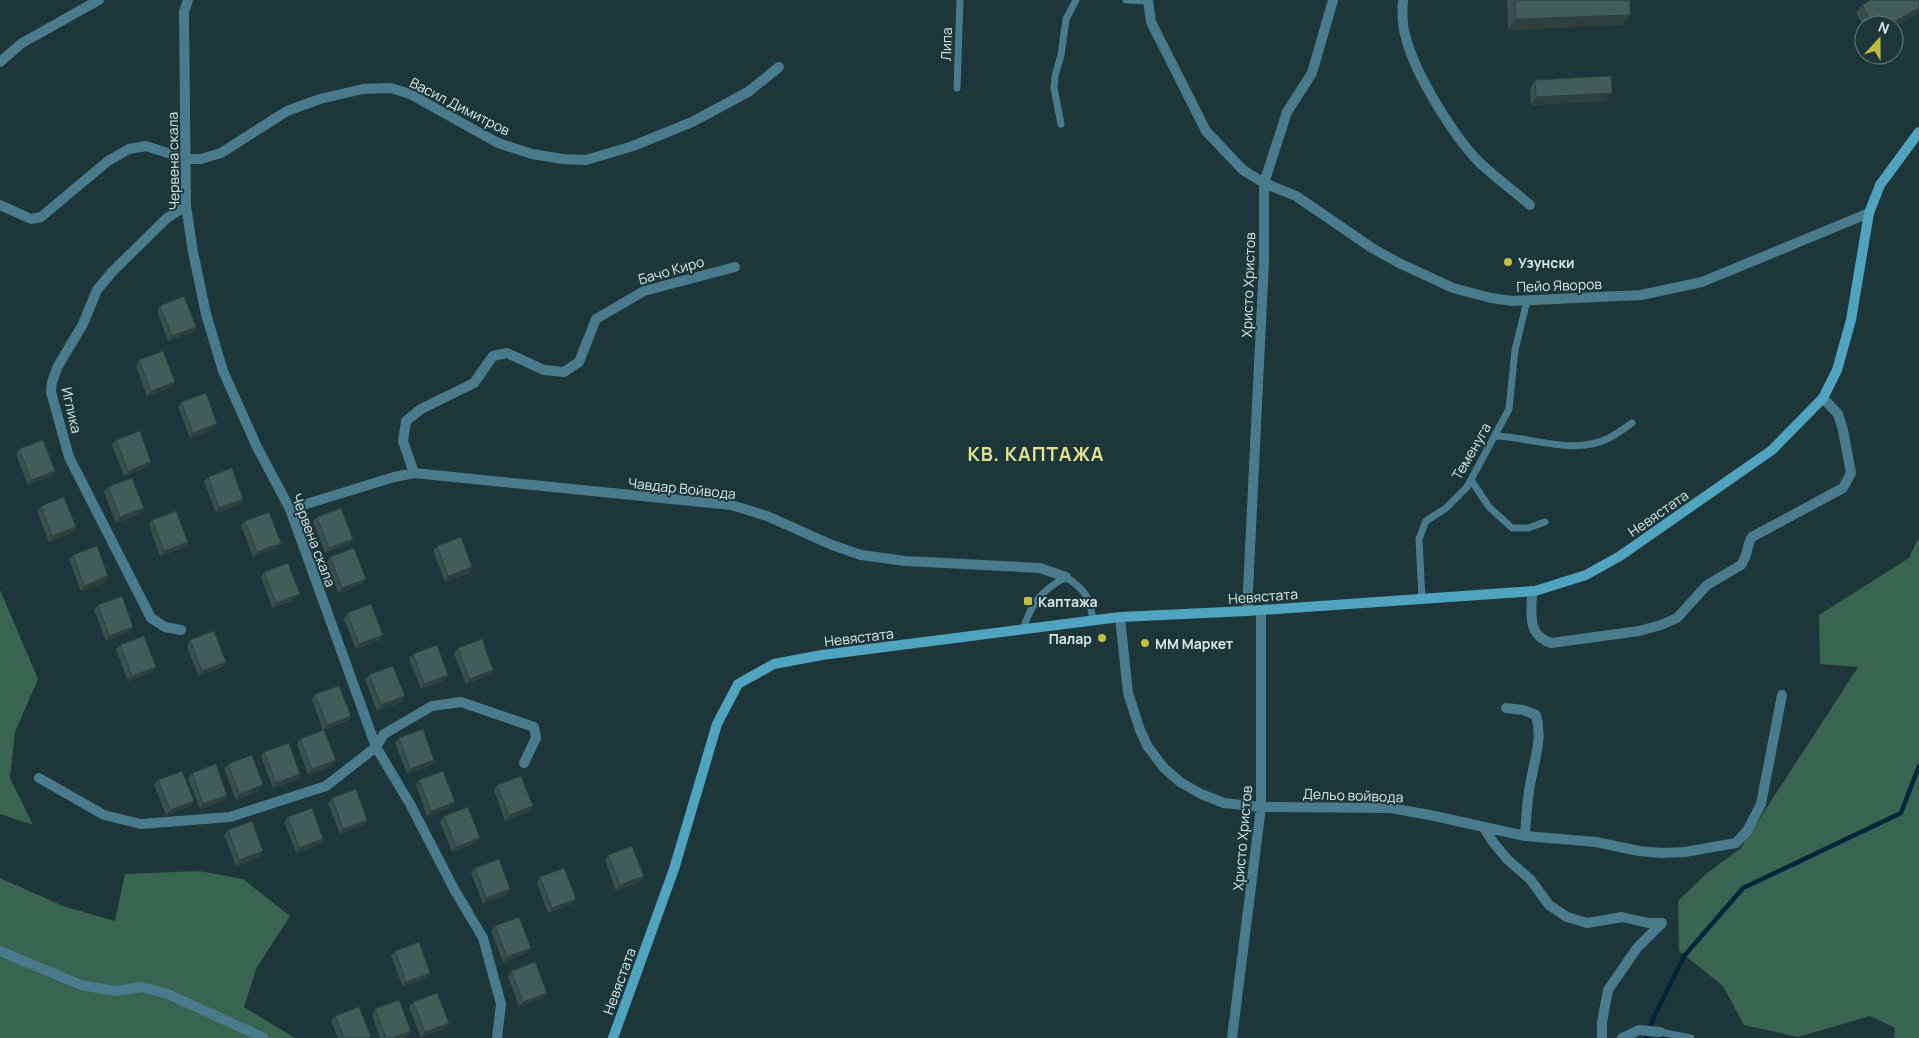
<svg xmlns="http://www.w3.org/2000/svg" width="1919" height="1038" font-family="Manrope,sans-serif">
<rect width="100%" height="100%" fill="#1c3639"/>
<!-- green -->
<path fill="#396451" d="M1919,537V1038H1894L1895,1028L1870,1016L1798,1037L1744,1025L1723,986L1679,951L1678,901L1707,873L1740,849L1858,667L1820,664L1819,615L1909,558Z
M0,590L38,679L15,732L10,778L33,825L0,814Z
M199,871L243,879L290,916L256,969L244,1007L295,1038H0V878L63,906L115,921L125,874Z"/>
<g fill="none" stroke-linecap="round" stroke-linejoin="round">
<!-- stream -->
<path stroke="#00243b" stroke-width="4.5" d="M1646,1038L1654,1017L1685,955L1743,888L1901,813L1919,766"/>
<!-- lane -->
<path stroke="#497b8c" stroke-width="7" d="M1126,0L1148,1
M957,88L960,0
M1061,124L1054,88L1055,76L1061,55L1066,19L1076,0
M1495,436C1533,437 1573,456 1609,438C1617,434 1625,428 1632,423
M1471,480L1489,507L1512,528H1528L1545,522
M1422,599L1419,539L1426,521L1446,508L1467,487L1509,409L1515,350L1527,301
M1023,630C1031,603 1042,590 1066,577C1085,590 1090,597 1093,620
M1660,1032L1691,1038"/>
<!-- street -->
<path stroke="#497b8c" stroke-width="10" d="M188,0L184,12L186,206L193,252L206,314L223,371L257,447L290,509L376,747L410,804L454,889L483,938L501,1004L497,1038
M1148,0L1151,22L1206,131L1243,170L1264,183L1296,196L1372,248L1399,263L1453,288L1491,298L1512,301L1641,295L1702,282L1869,213
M1403,0C1402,12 1402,26 1406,38C1415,74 1454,137 1480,163C1496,178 1514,191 1530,205
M0,62L22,43L99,0
M0,205L31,219L41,217L108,161L129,149L146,146L186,159H201L221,153L287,111L320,99L363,89L391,88L410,94L498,143L532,154L563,159L586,160L633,146L692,122L748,92L779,67
M414,473L403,441L406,421L421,409L474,383L493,356L507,353L544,370L564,372L579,362L596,319L644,291L735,267
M290,509L394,477L414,473L731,505L767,516L832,545L861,555L905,561L1040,568L1066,577
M1532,591C1532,612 1526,635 1551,643L1639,631L1661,625L1677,618L1707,585L1741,565C1748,557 1746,546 1752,537L1843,488L1851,473L1843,430L1838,414L1823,398
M1247,611L1264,261V183L1287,112L1312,73L1333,0
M1120,617L1128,693L1140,730L1148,747L1164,768L1180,782L1201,794L1224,803L1261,807L1390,808L1430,815L1525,836L1596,842L1639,851L1662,853L1685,852L1736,843L1747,831L1761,804L1782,695
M181,630L165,627L151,618L69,457L51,392L52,382L58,366L83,324L97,290L112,272L167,218L186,206
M1506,708L1523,710L1536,715C1543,739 1534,761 1530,785C1527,802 1526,819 1525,836
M39,778L104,815L141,824L230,817L326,786L376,747L384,734L432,706L461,702L534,727L536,738L524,763
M1484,828L1493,842L1507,859L1530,879L1549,905L1567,917L1587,923L1622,917L1648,923H1662
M0,951L81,985L115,991L142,987L168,994L264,1038
M1232,1038L1261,807V610
M1602,1038V1022L1608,990L1637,948L1662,923
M1622,1038L1639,1030L1660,1032"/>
<!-- secondary -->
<path stroke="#50a4c0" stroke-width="10" d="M613,1038L674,869L717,724L738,684L774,664L822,655L1120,617L1247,611L1535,591L1586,575L1620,556L1772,450L1823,398L1837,370L1851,320L1869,213L1880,185L1919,132"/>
</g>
<!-- wall -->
<path fill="#394f4c" d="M1507,0H1630L1623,25L1508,30Z
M1862,5L1919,13L1894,27V25H1864V27L1856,13Z
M1535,80L1606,101L1531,105L1530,88Z
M160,306L196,327L192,332L168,341L157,311Z
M139,360L175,382L171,387L147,396L136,366Z
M181,402L217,424L214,429L190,438L178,407Z
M116,440L151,462L148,467L124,476L112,445Z
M19,449L55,471L52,476L28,485L16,454Z
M208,477L243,499L240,504L216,513L204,482Z
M108,487L140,514L116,523L104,492Z
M41,506L76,527L73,533L49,542L37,511Z
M317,517L353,539L349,544L325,553L313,522Z
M152,520L188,542L185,547L160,556L149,525Z
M245,521L281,543L277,548L253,557L241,526Z
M437,546L469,573L445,582L433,551Z
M73,555L108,576L105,582L81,591L69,560Z
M330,557L366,579L362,584L338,593L327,562Z
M264,572L296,599L272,608L261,577Z
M98,605L133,627L129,632L106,641L94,610Z
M347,613L380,640L356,649L344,619Z
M190,640L226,662L222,667L198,676L187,646Z
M120,645L156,667L152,672L128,681L116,650Z
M458,648L493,670L490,675L466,684L454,654Z
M413,654L448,675L445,680L421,689L409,659Z
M369,675L405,696L401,702L377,711L365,680Z
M315,694L351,716L347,721L324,730L336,760L332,766L308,775L297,744L300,739L323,730L312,700Z
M399,738L434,760L431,765L407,774L395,743Z
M264,752L300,774L297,779L273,788L261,757Z
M228,764L259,791L236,800L224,769Z
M192,773L227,795L224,800L200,809L188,779Z
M158,780L194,801L190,806L166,815L154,785Z
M419,780L455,802L451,807L427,816L416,785Z
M497,785L533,806L529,812L505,821L494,790Z
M332,798L367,820L364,825L340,834L328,804Z
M444,816L480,838L476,843L452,852L440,822Z
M288,817L323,839L320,844L296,853L284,822Z
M228,830L263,851L260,857L236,866L224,835Z
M608,855L644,876L640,882L616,891L605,860Z
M475,868L510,889L506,895L483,904L471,873Z
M540,877L572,904L548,913L537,883Z
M495,926L527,953L503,962L491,931Z
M395,951L426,978L403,987L391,956Z
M511,971L547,993L543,998L519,1007L508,976Z
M413,1002L449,1023L445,1028L421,1038L409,1007Z
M375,1009L411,1031L407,1036L403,1038H380L372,1015Z
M335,1016L370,1038H338L331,1021Z"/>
<!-- shaded-wall -->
<path fill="#2e403e" d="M1919,8V13L1894,27V25H1888Z
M1630,15L1623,25L1508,30L1516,19Z
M1612,93L1606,101L1531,105L1536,97Z
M196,327L192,332L168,341L172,336Z
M175,382L171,387L147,396L151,391Z
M217,424L214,429L190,438L193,433Z
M151,462L148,467L124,476L128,471Z
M55,471L52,476L28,485L31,480Z
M243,499L240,504L216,513L219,508Z
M144,508L140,514L116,523L120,517Z
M76,527L73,533L49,542L52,536Z
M353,539L349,544L325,553L329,548Z
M188,542L185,547L160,556L164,551Z
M281,543L277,548L253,557L257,552Z
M472,567L469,573L445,582L448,576Z
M108,576L105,582L81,591L84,586Z
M366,579L362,584L338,593L342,588Z
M300,594L296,599L272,608L276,603Z
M133,627L129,632L106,641L109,636Z
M383,635L380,640L356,649L359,644Z
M226,662L222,667L198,676L202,671Z
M156,667L152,672L128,681L132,676Z
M493,670L490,675L466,684L469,679Z
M448,675L445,680L421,689L424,684Z
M405,696L401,702L377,711L381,705Z
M351,716L347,721L323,730L327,725Z
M336,760L332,766L308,775L312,769Z
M434,760L431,765L407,774L410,769Z
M300,774L297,779L273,788L276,783Z
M263,785L259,791L236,800L239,794Z
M227,795L224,800L200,809L203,804Z
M194,801L190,806L166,815L170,810Z
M455,802L451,807L427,816L431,811Z
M533,806L529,812L505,821L509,815Z
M367,820L364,825L340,834L343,829Z
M480,838L476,843L452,852L456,847Z
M323,839L320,844L296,853L299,848Z
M263,851L260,857L236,866L239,860Z
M644,876L640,882L616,891L620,885Z
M510,889L506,895L483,904L486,898Z
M576,899L572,904L548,913L552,908Z
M531,948L527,953L503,962L507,957Z
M430,973L426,978L403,987L406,982Z
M547,993L543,998L519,1007L523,1002Z
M449,1023L445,1028L421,1038L425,1032Z
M411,1031L407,1036L403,1038H392Z"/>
<!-- building -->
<path fill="#425c58" stroke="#2e403e" d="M1515,0H1630V15L1516,19Z
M1871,0H1919V8L1888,25H1873L1862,5Z
M1611,76L1612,93L1536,97L1535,80Z
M184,296L196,327L172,336L160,306Z
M163,351L175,382L151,391L139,360Z
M206,393L217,424L193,433L181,402Z
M140,431L151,462L128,471L116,440Z
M43,440L55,471L31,480L19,449Z
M232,468L243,499L219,508L208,477Z
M132,478L144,508L120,517L108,487Z
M64,497L76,527L52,536L41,506Z
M341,508L353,539L329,548L317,517Z
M176,511L188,542L164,551L152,520Z
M269,512L281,543L257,552L245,521Z
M461,537L472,567L448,576L437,546Z
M97,546L108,576L84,586L73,555Z
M354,548L366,579L342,588L330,557Z
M288,563L300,594L276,603L264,572Z
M122,596L133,627L109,636L98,605Z
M371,604L383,635L359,644L347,613Z
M214,631L226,662L202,671L190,640Z
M144,636L156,667L132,676L120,645Z
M482,639L493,670L469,679L458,648Z
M437,645L448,675L424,684L413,654Z
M393,666L405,696L381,705L369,675Z
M339,686L351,716L327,725L315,694Z
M423,729L434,760L410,769L399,738Z
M324,730L336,760L312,769L300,739Z
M289,743L300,774L276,783L264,752Z
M252,755L263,785L239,794L228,764Z
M216,764L227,795L203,804L192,773Z
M182,771L194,801L170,810L158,780Z
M443,771L455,802L431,811L419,780Z
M521,776L533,806L509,815L497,785Z
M356,789L367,820L343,829L332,798Z
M468,807L480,838L456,847L444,816Z
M312,808L323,839L299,848L288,817Z
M252,821L263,851L239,860L228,830Z
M632,846L644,876L620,885L608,855Z
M499,859L510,889L486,898L475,868Z
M564,868L576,899L552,908L540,877Z
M519,917L531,948L507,957L495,926Z
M419,942L430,973L406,982L395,951Z
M535,962L547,993L523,1002L511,971Z
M437,993L449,1023L425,1032L413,1002Z
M399,1000L411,1031L392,1038H386L375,1009Z
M359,1007L371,1037L369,1038H344L335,1016Z"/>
<!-- markers -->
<g fill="#c3bd3e" stroke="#1c3639" stroke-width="2">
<circle cx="1508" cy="262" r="5"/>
<rect x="1023" y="596" width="10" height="10" rx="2.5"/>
<circle cx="1102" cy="638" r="5"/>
<circle cx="1145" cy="643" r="5"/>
</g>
<g text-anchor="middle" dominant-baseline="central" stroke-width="4" stroke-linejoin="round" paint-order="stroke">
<!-- street labels -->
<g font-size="14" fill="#d8e8e9" stroke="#1c3639">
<text transform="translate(946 44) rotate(-88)">Липа</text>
<text transform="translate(460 106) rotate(27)">Васил Димитров</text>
<text transform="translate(173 161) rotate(-91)">Червена скала</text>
<text transform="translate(671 270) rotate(-16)">Бачо Киро</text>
<text transform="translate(1248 285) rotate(-88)">Христо Христов</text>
<text transform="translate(1559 285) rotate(-2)">Пейо Яворов</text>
<text transform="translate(72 410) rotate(77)">Иглика</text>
<text transform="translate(1471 451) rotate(-60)">Теменуга</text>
<text transform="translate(682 488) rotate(6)">Чавдар Войвода</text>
<text transform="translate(1658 513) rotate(-35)">Невястата</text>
<text transform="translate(314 540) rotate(69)">Червена скала</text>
<text transform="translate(1263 596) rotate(-4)">Невястата</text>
<text transform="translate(859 637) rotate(-7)">Невястата</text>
<text transform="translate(1353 795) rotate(2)">Дельо войвода</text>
<text transform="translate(1242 838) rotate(-85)">Христо Христов</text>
<text transform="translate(619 981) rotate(-70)">Невястата</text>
</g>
<!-- poi labels -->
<g font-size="14" font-weight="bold" fill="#d8e8e9" stroke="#1c3639" text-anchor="start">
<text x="1518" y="262">Узунски</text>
<text x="1038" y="601">Каптажа</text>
<text x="1092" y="638" text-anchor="end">Палар</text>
<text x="1155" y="643">ММ Маркет</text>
</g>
<!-- district labels -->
<g font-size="19" font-weight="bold" letter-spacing="1" fill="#e3e091" stroke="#1c3639">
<text x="1036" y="454">КВ. КАПТАЖА</text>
</g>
</g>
<!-- north arrow -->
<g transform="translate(1879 40) rotate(21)"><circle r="24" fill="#1c3639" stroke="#677d7f"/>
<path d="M0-4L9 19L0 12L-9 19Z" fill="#c3bd3e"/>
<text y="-8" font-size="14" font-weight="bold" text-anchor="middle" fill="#d8e8e9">N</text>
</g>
</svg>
